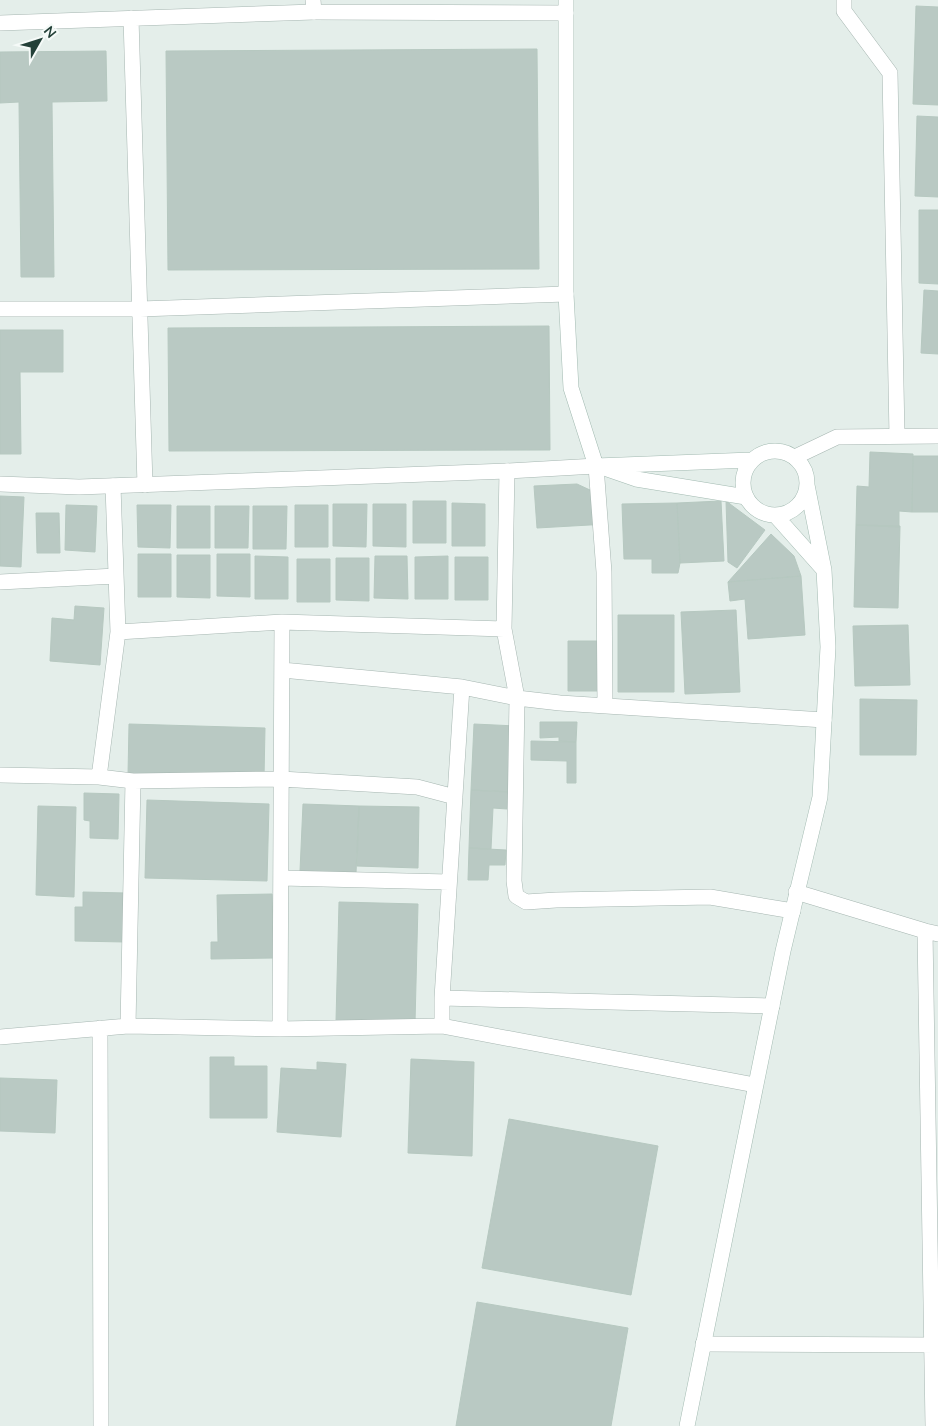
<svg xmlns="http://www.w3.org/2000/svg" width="938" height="1426" font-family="'Nunito Sans',sans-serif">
<rect width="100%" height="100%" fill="#e4eeea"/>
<!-- building -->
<path fill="#b9c9c3" stroke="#b6c8c0" d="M916,6L938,7V105L913,104Z
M537,49L539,269L168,270L166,51Z
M106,51L107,101L52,102L54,277H21L19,102L0,103V52Z
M917,116L938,117V197L915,196Z
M919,210H938V284L919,283Z
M924,290L938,291V354L921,353Z
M549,326L550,450L169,451L168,328Z
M0,330H63V372H20L21,454H0Z
M870,452L913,454L912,512L899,511V527L856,525L857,486L869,487Z
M913,456H938V512H912Z
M577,484L605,497L607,524L537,528L534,486Z
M0,496L24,497L21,567L0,566Z
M413,501H446V543H413Z
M721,501L724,561L680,563L677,503Z
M726,501L765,530L737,568L728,562Z
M452,503L485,504V546H452Z
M677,503L680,563L678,573H652V559H624L622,504Z
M333,504H367L366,547L333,546Z
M373,504H406V547L373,546Z
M66,505L97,506L95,552L65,550Z
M137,505H171L170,548L138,547Z
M295,505H328V547H295Z
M177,506H210V548H177Z
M215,506H249L248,548H215Z
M253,506H287L286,549H253Z
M36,513H59L60,553H37Z
M856,525L900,526L898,608L854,607Z
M771,534L794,556L801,576L728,582Z
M138,554H171V597H138Z
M217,554H250V597L217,596Z
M177,555H210V598L177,597Z
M255,556L288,557V599H255Z
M375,556H407L408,599L374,598Z
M448,556V599H415V557Z
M455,557H488V600H455Z
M336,558H369V601L336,600Z
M297,559H330V602H297Z
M801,576L805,635L748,639L745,599L730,601L728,582Z
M75,606L104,608L100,665L50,661L52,618L74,620Z
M736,610L740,692L685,694L681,612Z
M618,615H674V692H618Z
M908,625L910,685L855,686L853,626Z
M568,641H605V691H568Z
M860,699L917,700L916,755H860Z
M540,722H577L576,742L559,741V737L540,738Z
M129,724L265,728L264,778L128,775Z
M474,724L516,726L514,792L471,790Z
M531,741L576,742V783H567V761L531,760Z
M471,790L508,792L507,809L493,808L491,849L469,848Z
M84,793L119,794L118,839L90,838V821L84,820Z
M147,800L269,804L267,881L145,878Z
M303,804L359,806L356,873L300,871Z
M38,806L76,807L74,897L36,895Z
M359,806L419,807L418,868L357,866Z
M469,848L506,850L505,865H489L488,880H468Z
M83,892L126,893L125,942L75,941V907H83Z
M272,894L274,958L211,959V942H218L217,895Z
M339,902L418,904L415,1023L336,1021Z
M210,1057H234V1066H267V1118H210Z
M411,1059L474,1062L472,1156L408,1153Z
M317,1062L346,1064L341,1137L277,1132L281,1068L317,1070Z
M0,1078L57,1080L55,1133L0,1131Z
M509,1119L658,1146L631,1295L482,1268Z
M477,1302L628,1328L611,1426H456Z"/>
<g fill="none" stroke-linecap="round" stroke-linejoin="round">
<!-- minor casing -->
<g stroke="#a6b6b1" stroke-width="16">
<path id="minor" d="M844,0V11L890,73L897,436
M131,18L145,485
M0,23L314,12
M0,309H140L566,294
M795,457L837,437L938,436
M596,466L604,572L605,706
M507,471L504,629L517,698L560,703L824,720
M113,486L118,632L282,622L280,1029
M0,582L116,576
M282,622L504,629
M282,670L462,687L517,698L514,881L516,896L526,902L556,900L710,897L793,911
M0,775L99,777L133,781L281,779L417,787L455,797
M99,777L118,632
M281,878L449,882
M796,892L925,931L938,934
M925,931L933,1426
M442,998L772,1006
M128,1026L133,781
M442,1026V998L462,687
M100,1028L101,1426
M0,1037L128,1026L280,1029L442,1026L755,1085
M703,1344L938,1345"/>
</g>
<!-- tertiary casing -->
<g stroke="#a6b6b1" stroke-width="16">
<path id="tertiary" d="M313,0L314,12L566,13
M0,484L79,487L507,471L596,466"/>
</g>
<!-- secondary casing -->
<g stroke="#a2bab1" stroke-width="16">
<path id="secondary" d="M566,0V294L571,388L596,466
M743 483a32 32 0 1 1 64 0a32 32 0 1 1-64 0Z
M596,466L751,460
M607,469L636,479L746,497
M775,515L823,569
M687,1426L783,951L820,797L828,647L824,570L807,485"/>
</g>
<!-- minor -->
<use href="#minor" stroke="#fff" stroke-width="15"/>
<!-- tertiary -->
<use href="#tertiary" stroke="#fff" stroke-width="15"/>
<!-- secondary -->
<use href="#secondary" stroke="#fff" stroke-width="15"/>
</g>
<!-- north arrow -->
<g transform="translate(40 40) rotate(51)" stroke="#f5faf8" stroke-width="4" paint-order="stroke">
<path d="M0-4L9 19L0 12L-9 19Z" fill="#234038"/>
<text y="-8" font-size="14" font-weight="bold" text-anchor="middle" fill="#234038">N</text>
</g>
</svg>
